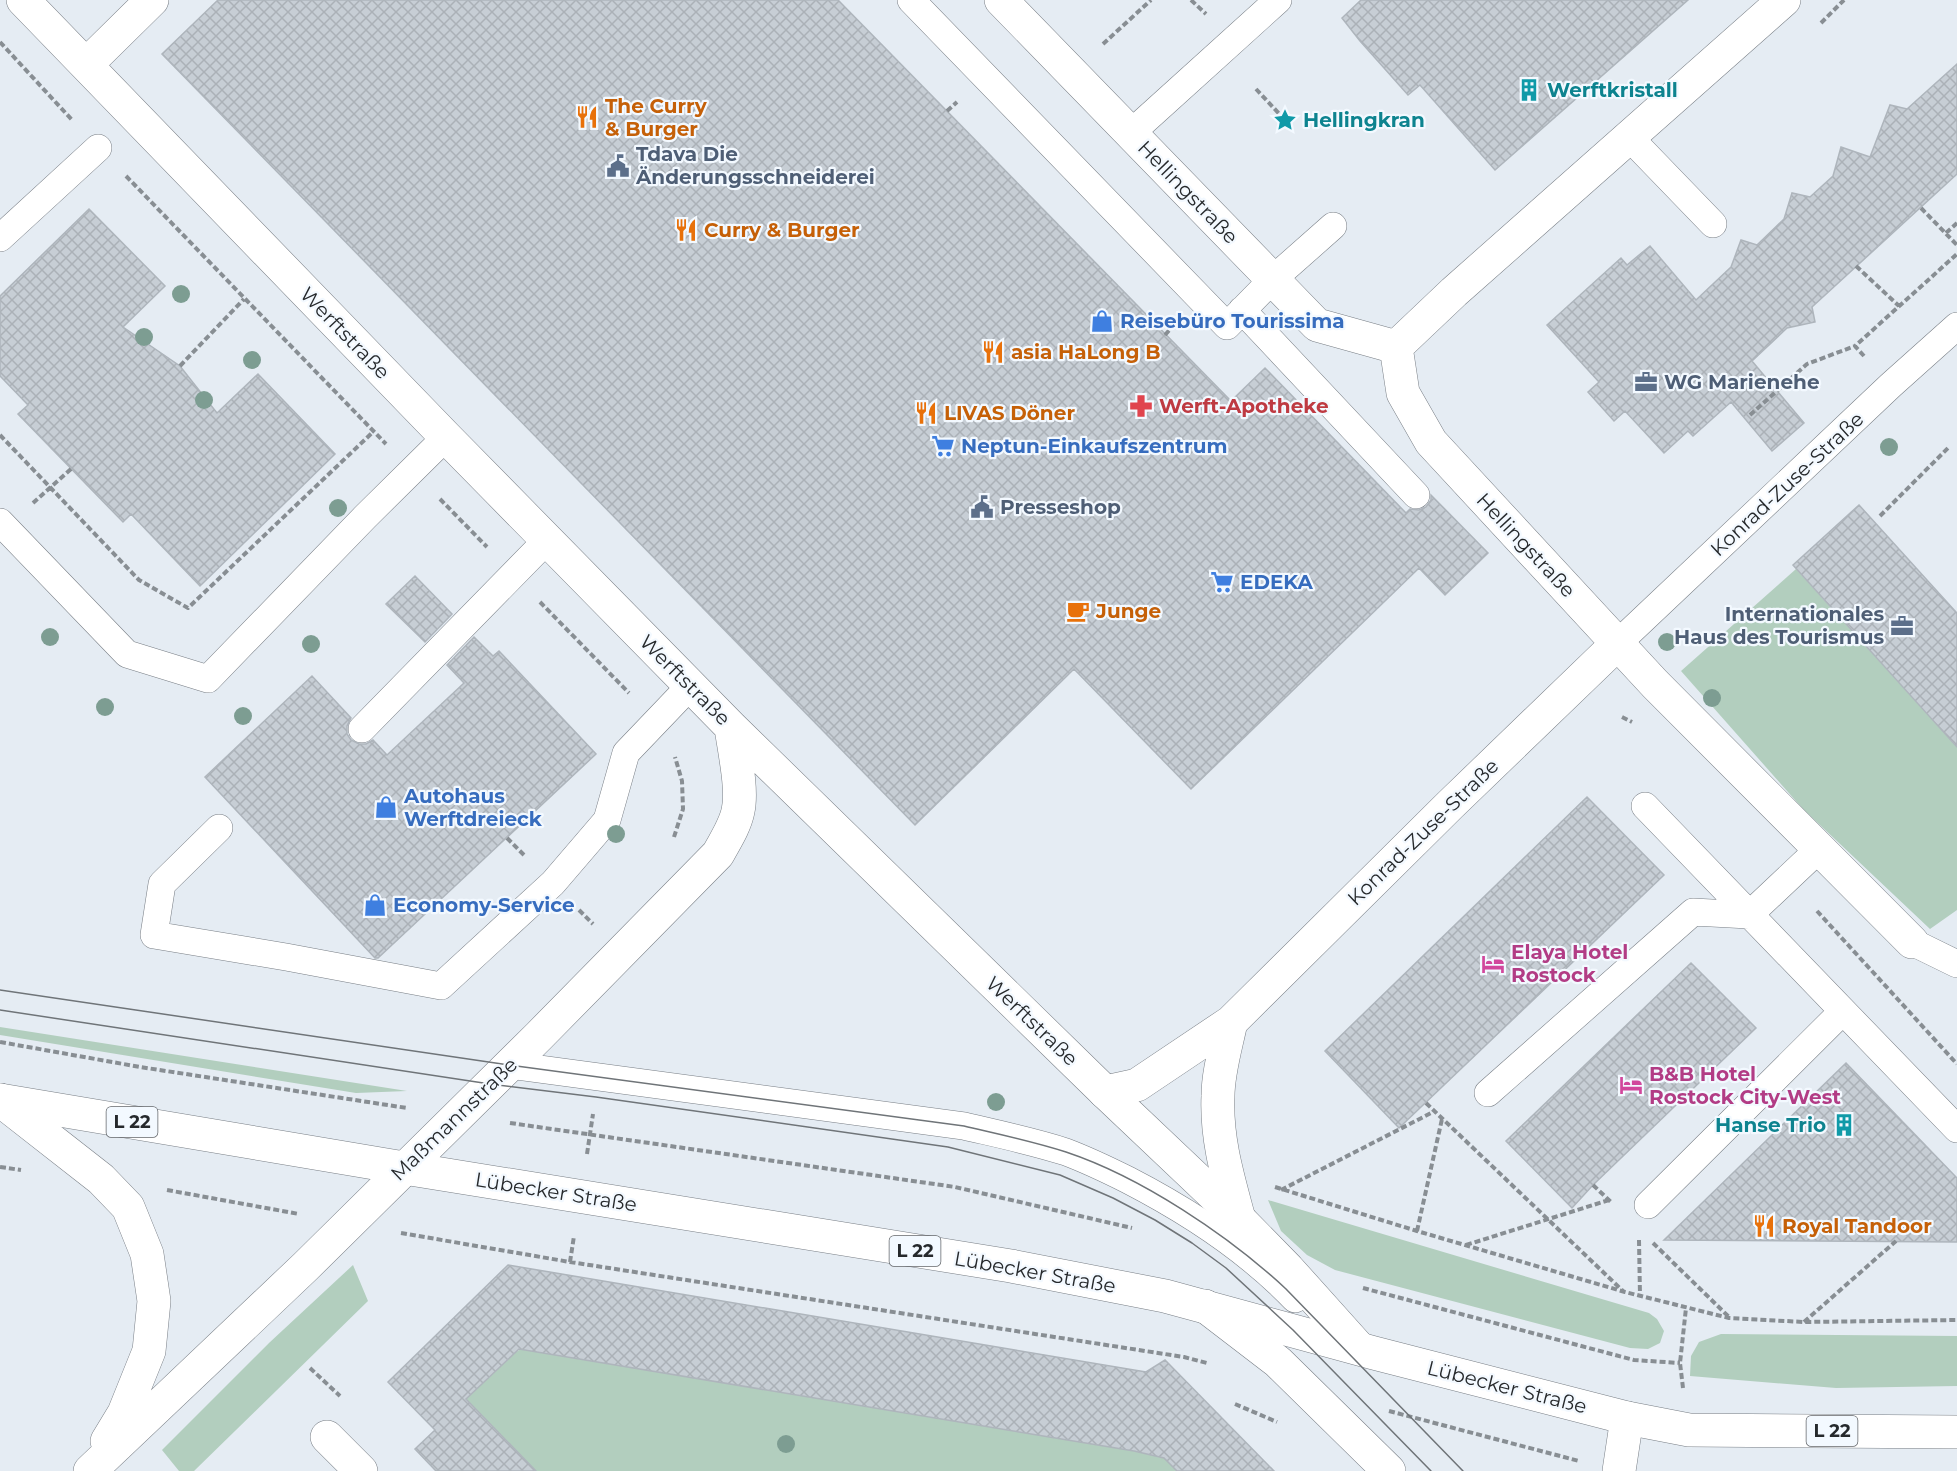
<svg xmlns="http://www.w3.org/2000/svg" width="1957" height="1471" font-family="Montserrat,sans-serif">
<defs>
<pattern id="building-cross-hatch" width="8" height="8" patternUnits="userSpaceOnUse" patternTransform="scale(1.5)"><rect width="8" height="8" fill="#c7ced5"/><path d="M0 0l8 8M0 8l8-8" fill="none" stroke="#abb1b7"/></pattern>
</defs>
<rect width="100%" height="100%" fill="#e5ecf3"/>
<!-- grass -->
<path fill="#b2cebe" d="M1796,569L1957,747V910L1930,929L1803,809L1681,671Z
M0,1027L407,1091L356,1093L0,1035Z
M1268,1200L1649,1313L1657,1319L1664,1331L1660,1343L1648,1349L1630,1348L1335,1270L1307,1255L1281,1231Z
M353,1265L368,1301L194,1471H179L162,1450L269,1343Z
M1721,1334L1957,1336V1386L1836,1388L1690,1376L1691,1356L1699,1342Z
M521,1349L1134,1451L1164,1458L1177,1471H536L466,1399L516,1352Z"/>
<!-- building -->
<path fill="url(#building-cross-hatch)" stroke="#aeb5bc" stroke-width="1.5" d="M218,0H838L1231,401L1265,368L1406,513L1410,509L1419,510L1426,507L1431,500V495L1488,553L1445,595L1419,568L1191,789L1074,669L915,825L162,54Z
M1361,0H1688L1495,170L1420,85L1408,95L1360,41L1342,18Z
M1957,64V174L1812,307L1815,322L1787,328L1752,361L1804,423L1772,451L1731,402L1693,436L1688,431L1664,453L1625,411L1614,421L1588,392L1599,382L1547,325L1621,258L1627,265L1650,246L1696,300L1731,267L1741,240L1757,245L1784,219L1792,193L1810,197L1833,176L1841,147L1870,157L1890,105L1907,109Z
M89,209L165,286L123,327L180,366L217,413L258,374L335,454L200,586L131,514L123,522L18,414L28,405L0,376V296Z
M1859,505L1957,613V747L1793,565Z
M415,576L452,614L425,642L386,604Z
M474,637L493,656L499,651L596,754L378,958H375L205,777L312,676L351,718L347,726V734L351,740L359,744H366L373,740L387,755L464,683L447,665Z
M1587,797L1664,875L1399,1128L1325,1051Z
M1691,963L1756,1028L1593,1185L1572,1208L1506,1141Z
M1846,1063L1957,1178V1242L1664,1240Z
M508,1265L1146,1372L1165,1360L1274,1471H1177L1164,1458L1134,1451L519,1349L466,1399L536,1471H436L415,1449L435,1430L388,1382Z"/>
<g fill="none" stroke-linecap="round" stroke-linejoin="round">
<!-- service casing -->
<g stroke="#787e85" stroke-width="28">
<path id="service" d="M911,0L1227,326L1272,280L1333,226
M1131,133L1278,0
M1629,137L1713,224
M0,238L98,148
M1242,310L1416,495
M0,522L127,654L208,679L365,517L446,437
M1617,644L1891,385L1957,326
M362,729L547,540
M1645,806L1957,1129
M219,828L162,884L154,935L286,957L441,986L553,883L607,820L626,753L691,685
M1912,942L1957,964
M509,1065L964,1126C998,1134 1032,1141 1066,1152C1087,1160 1108,1170 1128,1180C1188,1211 1248,1250 1295,1299
M1488,1093L1693,912L1749,915L1819,849
M1648,1205L1843,1011"/>
</g>
<!-- minor casing -->
<g stroke="#787e85" stroke-width="34">
<path id="minor" d="M1001,0L1317,325L1396,347
M87,64L152,0
M1396,347L1403,393L1431,442L1655,684L1912,942
M1396,347L1454,292L1784,0
M1231,1022C1226,1046 1218,1072 1218,1096C1216,1139 1228,1178 1239,1219
M1105,1092L1137,1085L1231,1022L1450,805L1617,644
M327,1437L361,1471"/>
</g>
<!-- tertiary casing -->
<g stroke="#787e85" stroke-width="34">
<path id="tertiary" d="M23,0L446,437L731,727L1105,1092L1239,1219L1288,1269L1359,1348
M0,1100L101,1179L128,1207L147,1254L154,1301L149,1351L124,1413L107,1441
M1205,1306L1278,1362L1389,1471
M90,1471L305,1267L539,1036L718,854C725,841 735,826 738,811C743,789 734,750 731,727
M1619,1471L1627,1418"/>
</g>
<!-- primary casing -->
<g stroke="#787e85" stroke-width="34">
<path id="primary" d="M0,1100L404,1168L1011,1266L1165,1296L1374,1353L1627,1418L1689,1430L1957,1432"/>
</g>
<!-- path -->
<path stroke="#888e93" stroke-width="4" stroke-dasharray="6 3" stroke-linecap="butt" d="M1191,0L1206,14
M1821,23L1844,0
M0,42L73,121
M1103,44L1151,0
M1256,89L1285,120
M947,111L957,102
M126,176L386,444
M1921,208L1957,245
M1946,233L1957,223
M1856,266L1899,306
M1165,335L1172,327
M1864,356L1855,346L1957,254
M180,366L244,299
M1750,415L1807,364L1855,346
M0,435L139,580L188,608L373,432
M440,499L487,547
M33,503L71,469
M1880,516L1948,448
M540,602L629,693
M1622,717L1632,722
M674,837L683,809L682,781L675,757
M507,838L525,856
M579,910L593,924
M1817,911L1957,1064
M0,1042L140,1067L407,1108
M1426,1103L1624,1292
M510,1123L955,1187L1132,1228
M587,1154L593,1114
M0,1167L21,1170
M1593,1185L1611,1202
M1275,1187L1417,1231L1625,1292L1729,1318L1804,1322L1957,1320
M167,1190L299,1214
M1281,1190L1435,1111
M1417,1231L1442,1119
M401,1233L570,1262L1184,1357L1207,1363
M1639,1240L1640,1296
M1653,1243L1729,1317
M1466,1245L1609,1200
M570,1262L574,1236
M1363,1288L1634,1360L1680,1363
M1804,1322L1896,1241
M310,1368L340,1396
M1683,1388L1680,1363L1686,1308
M1235,1404L1277,1422
M1389,1411L1579,1461"/>
<!-- service -->
<use href="#service" stroke="#fff" stroke-width="27"/>
<!-- minor -->
<use href="#minor" stroke="#fff" stroke-width="33"/>
<!-- tertiary -->
<use href="#tertiary" stroke="#fff" stroke-width="33"/>
<!-- primary -->
<use href="#primary" stroke="#fff" stroke-width="33"/>
<!-- tram -->
<path stroke="#6f7478" stroke-width="1.5" d="M0,990L509,1065L964,1126C998,1134 1032,1141 1066,1152C1141,1177 1228,1235 1286,1289L1463,1471
M0,1010L490,1084L596,1097L948,1147L1060,1175L1113,1198L1155,1220L1192,1243L1226,1268L1293,1330L1431,1471"/>
</g>
<!-- trees -->
<g fill="#7d9d92">
<circle cx="181" cy="294" r="9"/>
<circle cx="144" cy="337" r="9"/>
<circle cx="252" cy="360" r="9"/>
<circle cx="204" cy="400" r="9"/>
<circle cx="1889" cy="447" r="9"/>
<circle cx="338" cy="508" r="9"/>
<circle cx="50" cy="637" r="9"/>
<circle cx="1667" cy="642" r="9"/>
<circle cx="311" cy="644" r="9"/>
<circle cx="1712" cy="698" r="9"/>
<circle cx="105" cy="707" r="9"/>
<circle cx="243" cy="716" r="9"/>
<circle cx="616" cy="834" r="9"/>
<circle cx="996" cy="1102" r="9"/>
<circle cx="786" cy="1444" r="9"/>
</g>
<!-- icons -->
<defs>
<g id="building-bare" transform="scale(1.8)"><path d="M-4-6H4V6H1V3H-1V6H-4ZM-2.5-4.3h1.7v1.8h-1.7ZM.8-4.3h1.7v1.8H.8ZM-2.5-1h1.7V.8h-1.7ZM.8-1h1.7V.8H.8Z" fill="#0f9aa8" stroke="#f3f9ff" stroke-width="2.5" paint-order="stroke"/></g>
<g id="restaurant-bare" transform="scale(1.8)"><path d="M-5-6h1v4h1v-4h1v4h1v-4h1v5L-1.5 .5V6h-2V.5L-5-1ZM5-6V6H3V1.5H1.5Q1.5-4 5-6Z" fill="#e8710a" stroke="#f3f9ff" stroke-width="2.5" paint-order="stroke"/></g>
<g id="sight-bare" transform="scale(1.8)"><path d="M0-6L1.8-2.2L6-1.7L2.9 1.2L3.7 5.4L0 3.3L-3.7 5.4L-2.9 1.2L-6-1.7L-1.8-2.2Z" fill="#0f9aa8" stroke="#f3f9ff" stroke-width="2.5" paint-order="stroke"/></g>
<g id="civic-bare" transform="scale(1.8)"><path d="M-.6-6.5H3V-4.5H.6V-3L4-1V1h2V6H-6V1h2V-1L-.6-3ZM-1.2 2.5V6h2.4V2.5Z" fill="#5c6f8a" stroke="#f3f9ff" stroke-width="2.5" paint-order="stroke"/></g>
<g id="shop-bare" transform="scale(1.8)"><path d="M-5-2.5h2.3a2.7 3.5 0 0 1 5.4 0H5L5.5 6h-11ZM-1.5-2.5h3a1.5 2.3 0 0 0-3 0Z" fill="#3f7fe0" stroke="#f3f9ff" stroke-width="2.5" paint-order="stroke"/></g>
<g id="office-bare" transform="scale(1.8)"><path d="M-6-3h4V-5.5h4V-3h4V5H-6ZM-1-4.5V-3h2v-1.5ZM-6 0V1H6V0Z" fill="#5c6f8a" stroke="#f3f9ff" stroke-width="2.5" paint-order="stroke"/></g>
<g id="pharmacy-bare" transform="scale(1.8)"><path d="M-2-6h4v4h4v4h-4v4h-4v-4h-4v-4h4Z" fill="#e0444e" stroke="#f3f9ff" stroke-width="2.5" paint-order="stroke"/></g>
<g id="supermarket-bare" transform="scale(1.8)"><path d="M-6-5.5h2.5l.6 2H6L4.5 2H-2.5L-4.4-4H-6ZM-1.5 3.2a1.3 1.3 0 1 0 .1 0ZM3 3.2a1.3 1.3 0 1 0 .1 0Z" fill="#3f7fe0" stroke="#f3f9ff" stroke-width="2.5" paint-order="stroke"/></g>
<g id="cafe-bare" transform="scale(1.8)"><path d="M-5.5-4.5H6V0H3Q3 3.5 0 3.5H-2.5Q-5.5 3.5-5.5 0ZM3-3.2v2h1.7v-2ZM-6 4.5H4V6H-6Z" fill="#e8710a" stroke="#f3f9ff" stroke-width="2.5" paint-order="stroke"/></g>
<g id="hotel-bare" transform="scale(1.8)"><path d="M-6-4.5h1.5V1H6V5H4.5V3h-9V5H-6ZM-4 0a1.8 1.8 0 1 1 3.6 0ZM.5 0V-2.5h3Q6-2.5 6 0Z" fill="#d1479c" stroke="#f3f9ff" stroke-width="2.5" paint-order="stroke"/></g>
</defs>
<g fill-rule="evenodd">
<use href="#building-bare" x="1529" y="90"/>
<use href="#restaurant-bare" x="587" y="117"/>
<use href="#sight-bare" x="1285" y="120"/>
<use href="#civic-bare" x="618" y="166"/>
<use href="#restaurant-bare" x="686" y="230"/>
<use href="#shop-bare" x="1102" y="321"/>
<use href="#restaurant-bare" x="993" y="352"/>
<use href="#office-bare" x="1646" y="382"/>
<use href="#pharmacy-bare" x="1141" y="406"/>
<use href="#restaurant-bare" x="926" y="413"/>
<use href="#supermarket-bare" x="943" y="446"/>
<use href="#civic-bare" x="982" y="507"/>
<use href="#supermarket-bare" x="1222" y="582"/>
<use href="#cafe-bare" x="1078" y="611"/>
<use href="#office-bare" x="1902" y="626"/>
<use href="#shop-bare" x="386" y="807"/>
<use href="#shop-bare" x="375" y="905"/>
<use href="#hotel-bare" x="1493" y="964"/>
<use href="#hotel-bare" x="1631" y="1085"/>
<use href="#building-bare" x="1844" y="1125"/>
<use href="#restaurant-bare" x="1764" y="1226"/>
</g>
<g text-anchor="middle" dominant-baseline="central" stroke-width="4.5" stroke-linejoin="round" paint-order="stroke">
<!-- shield labels -->
<g fill="#f3f9ff" stroke="#64676b" stroke-width="1.5">
<rect x="106.5" y="1107" width="51" height="30" rx="4.5"/>
<rect x="889.5" y="1236" width="51" height="30" rx="4.5"/>
<rect x="1806.5" y="1416" width="51" height="30" rx="4.5"/>
</g>
<g font-size="18" font-weight="bold" fill="#26292c">
<text x="132" y="1122">L 22</text>
<text x="915" y="1251">L 22</text>
<text x="1832" y="1431">L 22</text>
</g>
<!-- culture labels -->
<g font-size="20" font-weight="bold" fill="#0d838f" stroke="#f3f9ff" text-anchor="start">
<text x="1547" y="90">Werftkristall</text>
<text x="1303" y="120">Hellingkran</text>
<text x="1826" y="1125" text-anchor="end">Hanse Trio</text>
</g>
<!-- food labels -->
<g font-size="20" font-weight="bold" fill="#c56008" stroke="#f3f9ff" text-anchor="start">
<text x="605" y="106">The Curry<tspan x="605" dy="23">&amp; Burger</tspan></text>
<text x="704" y="230">Curry &amp; Burger</text>
<text x="1011" y="352">asia HaLong B</text>
<text x="944" y="413">LIVAS Döner</text>
<text x="1096" y="611">Junge</text>
<text x="1782" y="1226">Royal Tandoor</text>
</g>
<!-- service labels -->
<g font-size="20" font-weight="bold" fill="#4e5e75" stroke="#f3f9ff" text-anchor="start">
<text x="636" y="154">Tdava Die<tspan x="636" dy="23">Änderungsschneiderei</tspan></text>
<text x="1664" y="382">WG Marienehe</text>
<text x="1000" y="507">Presseshop</text>
<text x="1884" y="614" text-anchor="end">Internationales<tspan x="1884" dy="23">Haus des Tourismus</tspan></text>
</g>
<!-- street labels -->
<g font-size="20" fill="#26292c" stroke="#f3f9ff">
<text transform="translate(1188 192) rotate(46)">Hellingstraße</text>
<text transform="translate(345 333) rotate(46)">Werftstraße</text>
<text transform="translate(1787 484) rotate(-43)">Konrad-Zuse-Straße</text>
<text transform="translate(1526 545) rotate(47)">Hellingstraße</text>
<text transform="translate(685 680) rotate(45)">Werftstraße</text>
<text transform="translate(1423 832) rotate(-44)">Konrad-Zuse-Straße</text>
<text transform="translate(1032 1021) rotate(44)">Werftstraße</text>
<text transform="translate(454 1119) rotate(-44)">Maßmannstraße</text>
<text transform="translate(556 1192) rotate(9)">Lübecker Straße</text>
<text transform="translate(1035 1272) rotate(10)">Lübecker Straße</text>
<text transform="translate(1507 1387) rotate(14)">Lübecker Straße</text>
</g>
<!-- shop labels -->
<g font-size="20" font-weight="bold" fill="#366cbe" stroke="#f3f9ff" text-anchor="start">
<text x="1120" y="321">Reisebüro Tourissima</text>
<text x="961" y="446">Neptun-Einkaufszentrum</text>
<text x="1240" y="582">EDEKA</text>
<text x="404" y="796">Autohaus<tspan x="404" dy="23">Werftdreieck</tspan></text>
<text x="393" y="905">Economy-Service</text>
</g>
<!-- health labels -->
<g font-size="20" font-weight="bold" fill="#be3a42" stroke="#f3f9ff" text-anchor="start">
<text x="1159" y="406">Werft-Apotheke</text>
</g>
<!-- hotel labels -->
<g font-size="20" font-weight="bold" fill="#b23c85" stroke="#f3f9ff" text-anchor="start">
<text x="1511" y="952">Elaya Hotel<tspan x="1511" dy="23">Rostock</tspan></text>
<text x="1649" y="1074">B&amp;B Hotel<tspan x="1649" dy="23">Rostock City-West</tspan></text>
</g>
</g>
</svg>
